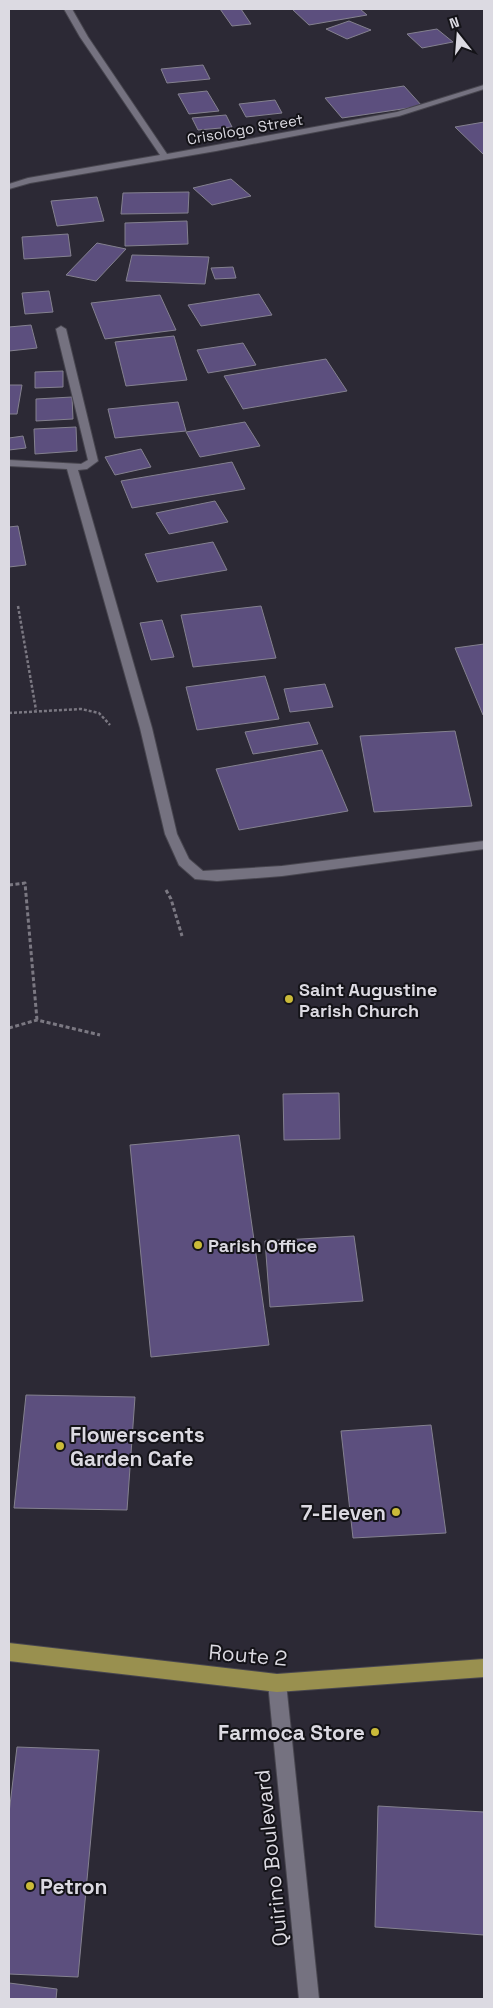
<svg xmlns="http://www.w3.org/2000/svg" width="493" height="2008" font-family="'Space Grotesk',sans-serif">
<rect width="100%" height="100%" fill="#2c2935"/>
<!-- building -->
<path fill="#5c4f7e" stroke="#84818f" d="M220,9H241L251,24L232,26Z
M292,9H360L367,15L309,25Z
M349,21L371,30L347,39L326,29Z
M437,29L453,42L422,48L407,34Z
M203,65L210,79L167,83L161,69Z
M404,86L422,106L342,118L325,98Z
M207,91L219,111L189,114L178,94Z
M275,100L282,113L246,117L239,104Z
M226,115L232,127L198,130L192,118Z
M484,122V155L455,127Z
M231,179L251,196L212,205L193,188Z
M189,192L188,213L121,214L123,193Z
M97,197L104,221L57,226L51,201Z
M187,221L188,244L125,246V223Z
M68,234L71,256L24,259L22,237Z
M97,243L126,249L96,281L66,275Z
M132,255L209,257L205,284L126,281Z
M233,267L236,278L215,279L211,268Z
M49,291L53,312L25,314L22,293Z
M259,294L272,315L201,326L188,305Z
M160,295L176,330L105,339L91,303Z
M31,325L37,348L9,351V327Z
M174,336L187,380L126,386L115,342Z
M243,343L256,365L208,373L197,350Z
M326,359L347,391L243,409L224,376Z
M63,371V387L35,388V372Z
M9,385H22L17,414H9Z
M72,397L73,419L36,421V399Z
M178,402L186,431L115,438L108,409Z
M245,422L260,446L200,457L186,432Z
M76,427L77,451L35,454L34,429Z
M23,436L26,448L9,450V438Z
M141,449L151,467L115,475L105,457Z
M232,462L245,489L132,508L121,481Z
M215,501L228,522L169,534L156,513Z
M18,526L26,565L9,567V527Z
M213,542L227,570L157,582L145,554Z
M261,606L276,658L193,667L181,615Z
M162,620L174,657L151,660L140,623Z
M484,644V715H483L455,648Z
M265,676L279,719L197,730L186,687Z
M325,684L333,707L290,712L284,689Z
M309,722L318,744L253,754L245,732Z
M455,731L472,806L374,812L360,736Z
M322,750L348,811L239,830L216,769Z
M339,1093L340,1139L284,1140L283,1094Z
M239,1135L269,1345L151,1357L130,1145Z
M354,1236L363,1301L270,1307L265,1241Z
M26,1395L135,1397L127,1510L14,1508Z
M431,1425L446,1533L353,1538L341,1431Z
M17,1747L99,1750L78,1977L9,1974V1813Z
M378,1806L484,1812V1935L375,1927Z
M9,1983L57,1989L56,1999H9Z"/>
<g fill="none" stroke-linecap="round" stroke-linejoin="round">
<!-- minor casing -->
<g stroke="#48464f" stroke-width="2">
<path id="minor" d="M64,9H72L88,37L167,154L397,112L484,85V89L399,116L216,151L30,183L9,189V184L28,178L160,155L80,37Z
M61,326L66,329L98,461L87,469L78,470L152,728L177,834L189,859L203,871L282,866L484,841V849L282,876L217,881L195,879L179,865L165,834L140,728L67,469L9,466V460L81,464L88,460L56,329Z"/>
</g>
<!-- secondary casing -->
<g stroke="#48464f" stroke-width="2">
<path id="secondary" d="M277,1674L283,1677L286,1683L319,1999H299L268,1683L271,1677Z"/>
</g>
<!-- trunk casing -->
<g stroke="#48464f" stroke-width="2">
<path id="trunk" d="M9,1643L277,1674L484,1659V1677L277,1692L9,1661Z"/>
</g>
<!-- path-far1 -->
<path stroke="#7b7882" stroke-width="2.5" stroke-dasharray="3 2" stroke-linecap="butt" d="M18,606L36,710
M9,713L81,709L99,713L110,725"/>
<!-- path -->
<path stroke="#7b7882" stroke-width="3" stroke-dasharray="4 2.5" stroke-linecap="butt" d="M9,885L25,883L37,1020
M166,890L171,899L182,936
M9,1028L37,1020L100,1035"/>
<!-- minor -->
<use href="#minor" fill="#757280" fill-rule="evenodd"/>
<!-- secondary -->
<use href="#secondary" fill="#757280" fill-rule="evenodd"/>
<!-- trunk -->
<use href="#trunk" fill="#99904f" fill-rule="evenodd"/>
</g>
<!-- markers -->
<g fill="#caba39" stroke="#141318" stroke-width="2">
<circle cx="289" cy="999" r="5"/>
<circle cx="198" cy="1245" r="5"/>
<circle cx="60" cy="1446" r="5"/>
<circle cx="396" cy="1512" r="5"/>
<circle cx="375" cy="1732" r="5"/>
<circle cx="30" cy="1886" r="5"/>
</g>
<g text-anchor="middle" dominant-baseline="central" stroke-width="4" stroke-linejoin="round" paint-order="stroke">
<!-- far-street labels -->
<g font-size="15" fill="#dcdae2" stroke="#141318">
<text transform="translate(245 129) rotate(-10)">Crisologo Street</text>
</g>
<!-- poi labels -->
<g font-size="18" font-weight="bold" fill="#dcdae2" stroke="#141318" text-anchor="start">
<text x="299" y="989">Saint Augustine<tspan x="299" dy="21">Parish Church</tspan></text>
<text x="208" y="1245">Parish Office</text>
</g>
<!-- near-poi labels -->
<g font-size="21" font-weight="bold" fill="#dcdae2" stroke="#141318" text-anchor="start">
<text x="70" y="1434">Flowerscents<tspan x="70" dy="24">Garden Cafe</tspan></text>
<text x="386" y="1512" text-anchor="end">7-Eleven</text>
<text x="365" y="1732" text-anchor="end">Farmoca Store</text>
<text x="40" y="1886">Petron</text>
</g>
<!-- near-street labels -->
<g font-size="21" fill="#dcdae2" stroke="#141318">
<text transform="translate(248 1655) rotate(5)">Route 2</text>
<text transform="translate(271 1858) rotate(-96)">Quirino Boulevard</text>
</g>
</g>
<!-- border -->
<rect width="493" height="2008" fill="none" stroke="#dcdae2" stroke-width="20"/>
<!-- north arrow -->
<g transform="translate(458 35) rotate(343)" stroke="#141318" stroke-width="4" paint-order="stroke">
<path d="M0-4L9 19L0 12L-9 19Z" fill="#dcdae2"/>
<text y="-8" font-size="14" font-weight="bold" text-anchor="middle" fill="#dcdae2">N</text>
</g>
</svg>
